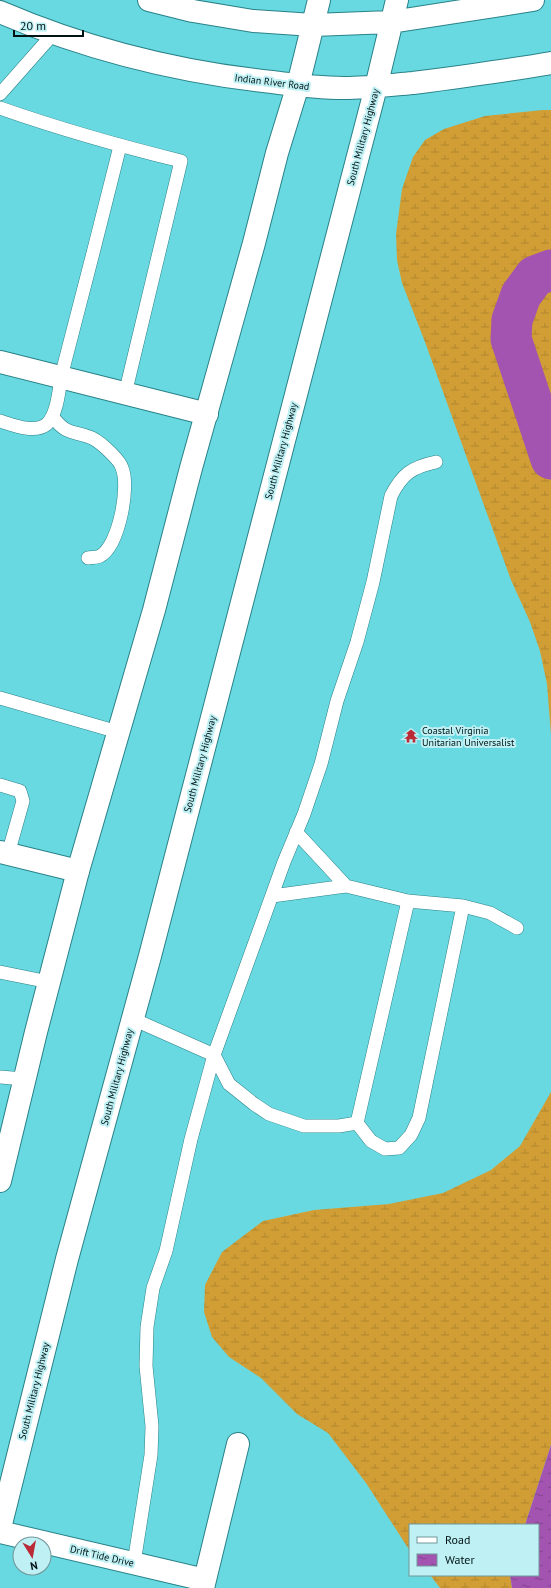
<svg xmlns="http://www.w3.org/2000/svg" width="551" height="1588" font-family="'PT Sans',sans-serif">
<defs>
<pattern id="wetland-marsh" width="20" height="14" patternUnits="userSpaceOnUse"><rect width="20" height="14" fill="#d19e35"/><path d="M1 5h8M5 5V1M11 12h8M15 12V8" fill="none" stroke="#b2872e"/></pattern>
<pattern id="water-ripples" width="26" height="14" patternUnits="userSpaceOnUse"><rect width="26" height="14" fill="#a354b0"/><path d="M2 4q2-2 4 0t4 0M15 11q2-2 4 0t4 0" fill="none" stroke="#82448e"/></pattern>
</defs>
<rect width="100%" height="100%" fill="#69d9e1"/>
<!-- wetland -->
<path fill="url(#wetland-marsh)" d="M543,110H551V735L547,684L540,651L530,622L511,580L425,342L402,283L397,260L396,234L402,189L413,157L425,140L444,129L485,116Z
M551,1092V1445L525,1525H410V1551L366,1483L328,1433L297,1414L261,1378L229,1357L212,1337L204,1312L205,1285L222,1252L263,1221L314,1210L389,1204L443,1193L491,1170L520,1146Z
M430,1575H510L512,1588H440Z"/>
<!-- water -->
<path fill="url(#water-ripples)" d="M551,1445V1588H512L510,1575H538V1525H525Z"/>
<g fill="none" stroke-linecap="round" stroke-linejoin="round">
<!-- river -->
<path stroke="#a354b0" stroke-width="41" d="M551,270L535,276L521,295L512,320L511,339L551,459"/>
<!-- service casing -->
<g stroke="#298288" stroke-width="14">
<path id="service" d="M0,94L53,34
M0,108C60,129 120,146 181,161L125,394
M53,417C67,436 73,430 92,438C98,441 106,448 111,453C115,457 121,463 122,468C130,486 119,546 100,556C97,558 91,557 88,558
M0,421C13,425 35,434 47,424C58,413 59,388 62,373C82,297 101,222 120,146
M0,698L118,732
M0,785L20,791L23,801L8,854
M296,832L346,886
M272,896L346,886L408,901L463,906L490,913L517,928
M408,901L357,1123L371,1141L385,1149L399,1148L411,1135L419,1118L463,906
M0,972L49,982
M133,1019L214,1055L229,1084L254,1104L269,1114L304,1126H339L357,1123
M0,1077L24,1079
M134,1563L151,1455L152,1426L146,1366L147,1327L153,1288L166,1251L191,1139L214,1055L284,862L304,814L321,764L337,701L357,642L373,582L391,496C402,474 412,467 436,462"/>
</g>
<!-- minor casing -->
<g stroke="#298288" stroke-width="24">
<path id="minor" d="M0,362L207,414
M0,852L78,871
M0,1532L205,1580
M203,1588L238,1444"/>
</g>
<!-- primary casing -->
<g stroke="#298288" stroke-width="24">
<path id="primary" d="M149,0L193,11L253,21L313,25L391,22L533,0
M0,12C86,49 178,72 272,82C295,85 320,88 344,88C367,88 390,85 413,83C459,77 505,71 551,63
M0,1181L36,1032L78,871L154,610L191,468L254,243L277,153L298,85L319,0
M0,1528L67,1259L150,956L376,87L397,0"/>
</g>
<!-- service -->
<use href="#service" stroke="#fff" stroke-width="13"/>
<!-- minor -->
<use href="#minor" stroke="#fff" stroke-width="22"/>
<!-- primary -->
<use href="#primary" stroke="#fff" stroke-width="22"/>
</g>
<!-- icons -->
<defs>
<g id="temple-bare" transform="scale(1.08)"><path d="M0-6L5-2H3V0L6.5 2.5H4V6H1.5V3h-3V6H-4V2.5H-6.5L-3 0V-2H-5Z" fill="#bb2a37" stroke="#bef0f4" stroke-width="2.5" paint-order="stroke"/></g>
</defs>
<g fill-rule="evenodd">
<use href="#temple-bare" x="411" y="736"/>
</g>
<g text-anchor="middle" dominant-baseline="central" stroke-width="4" stroke-linejoin="round" paint-order="stroke">
<!-- street labels -->
<g font-size="10" fill="#001214" stroke="#bef0f4">
<text transform="translate(272 82) rotate(7)">Indian River Road</text>
<text transform="translate(363 137) rotate(-75)">South Military Highway</text>
<text transform="translate(281 451) rotate(-75)">South Military Highway</text>
<text transform="translate(200 764) rotate(-75)">South Military Highway</text>
<text transform="translate(117 1077) rotate(-75)">South Military Highway</text>
<text transform="translate(34 1391) rotate(-76)">South Military Highway</text>
<text transform="translate(102 1556) rotate(13)">Drift Tide Drive</text>
</g>
<!-- poi labels -->
<g font-size="10" fill="#001214" stroke="#bef0f4" text-anchor="start">
<text x="422" y="730">Coastal Virginia<tspan x="422" dy="12">Unitarian Universalist</tspan></text>
</g>
</g>
<!-- legend -->
<rect x="409" y="1524" width="130" height="52" fill="#bef0f4" stroke="#72979a"/>
<rect x="417" y="1537" width="20" height="6" fill="#ffffff" stroke="#72979a"/>
<text x="445" y="1544" font-size="12" fill="#001214">Road</text>
<rect x="417" y="1554" width="20" height="12" fill="url(#water-ripples)" stroke="#72979a"/>
<text x="445" y="1564" font-size="12" fill="#001214">Water</text>
<!-- north arrow -->
<g transform="translate(32 1556) rotate(169)"><circle r="19" fill="#bef0f4" stroke="#72979a"/>
<path d="M0-3L7 15L0 10L-7 15Z" fill="#bb2a37"/>
<text y="-6" font-size="11" font-weight="bold" text-anchor="middle" fill="#001214">N</text>
</g>
<!-- scale -->
<path d="M14 30v6h69v-6" fill="none" stroke="#001214" stroke-width="2"/>
<text x="20" y="30" font-size="12" fill="#001214" stroke="#bef0f4" stroke-width="3" paint-order="stroke">20 m</text>
</svg>
